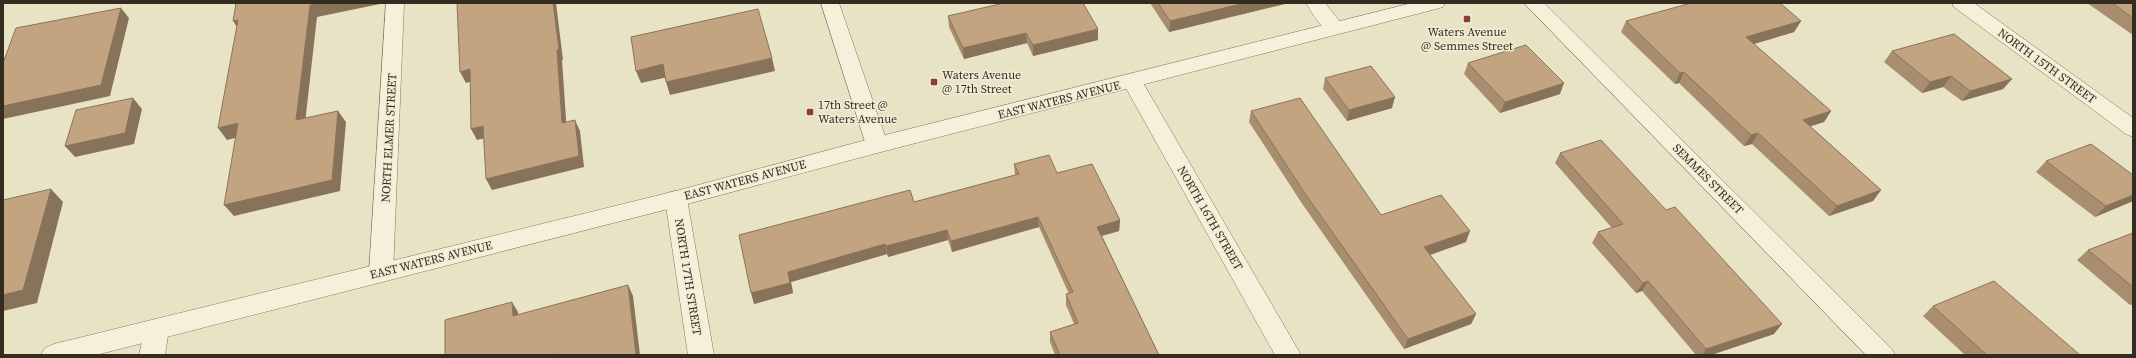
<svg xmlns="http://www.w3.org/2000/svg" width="2136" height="358" font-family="'Source Serif 4',serif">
<rect width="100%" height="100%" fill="#e9e3c6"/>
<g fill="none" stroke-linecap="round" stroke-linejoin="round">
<!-- minor casing -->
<g stroke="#82765e" stroke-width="1">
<path id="minor" d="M386,3H404L393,273L389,280L381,282L373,280L369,273Z
M821,3H839L888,145L885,150L877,153L869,150L866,145Z
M1306,3H1325L1345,28L1342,33C1325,37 1314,16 1306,3Z
M1524,3H1544L1891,348L1895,355H1866Z
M1952,3H1974L2133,118V137L2126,134L1954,7Z
M1132,74L1139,76L1142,81L1301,355H1275L1122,81L1125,76Z
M676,191L684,193L687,199L714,355H688L665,199L668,193Z
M157,319L166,322L169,329L165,355H139L145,329L148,322Z"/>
</g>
<!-- tertiary casing -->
<g stroke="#82765e" stroke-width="1">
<path id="tertiary" d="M1412,3H1445L1443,7L1436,9L877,153L676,207L96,355H41L45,348L54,344L676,191L877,137Z"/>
</g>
<!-- minor -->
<use href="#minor" fill="#f5f0d9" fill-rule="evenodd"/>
<!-- tertiary -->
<use href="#tertiary" fill="#f5f0d9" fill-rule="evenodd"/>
</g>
<!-- wall -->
<path fill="#a88d6f" d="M1150,3H1289L1169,32Z
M2087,3H2133V35Z
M948,16L1098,40L1033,56L1027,43L964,59L949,27Z
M1626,21H1801L1794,32L1754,44L1831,111L1824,122L1810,126L1881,190L1873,201L1829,216L1752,144L1744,146L1679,83L1675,84L1621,32Z
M1892,51L2012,79L2003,89L1962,101L1943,87L1922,93L1884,62Z
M1468,63L1560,94L1500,113L1464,74Z
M1325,78L1392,108L1347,121L1323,89Z
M1251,111L1381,215L1466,242L1430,255L1476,314L1471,324L1404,349L1303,205L1249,122Z
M1560,153L1774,334L1711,355H1696L1642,291L1636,293L1592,243L1598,232L1612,228L1555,163Z
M2046,161L2133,201L2095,217L2036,172Z
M1014,164L1057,173L1120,220L1119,231L1102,236L1159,355H1055L1050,342V332L1074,324L1066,305V294H1069L1039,227L952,252L948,240L888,257L887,254L791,282L793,293L754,304L914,202L1015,175Z
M2133,233V304L2130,305L2077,260L2088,250Z
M1933,306L2080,355H1965L1923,316Z"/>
<!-- shaded-wall -->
<path fill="#88735a" d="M319,3H380V4L317,17L304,132L296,120L310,5Z
M553,3H556L563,60H562L567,134L562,123Z
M1245,3H1289L1169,32L1170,21Z
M121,8L129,18L110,96L3,119V106Z
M238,20L241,33L233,21Z
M1801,21L1794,32L1740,48L1746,37Z
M1098,29V40L1033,56V45Z
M1026,33L1027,43L964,59L963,48Z
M772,58L775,71L670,95L666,82Z
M663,64L668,77L641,83L636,71Z
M470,69L476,80L466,83L460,72Z
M1684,72L1679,83L1675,84L1680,73Z
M1951,76L1943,87L1922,93L1930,82Z
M2012,79L2003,89L1962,101L1970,91Z
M1564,83L1560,94L1500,113L1505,102Z
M1395,97L1392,108L1347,121L1349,110Z
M133,98L142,109L134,144L75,157L65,146Z
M338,111L346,122L340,191L234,216L224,205Z
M1831,111L1824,122L1796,131L1803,120Z
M575,120L580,131L584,167L492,190L486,179Z
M238,123L247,135L227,140L218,128Z
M483,126L489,137L477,140L471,129Z
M1758,133L1752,144L1744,146L1751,135Z
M51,189L63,202L37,303L3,311V295Z
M1881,190L1873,201L1829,216L1837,206Z
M2133,195V201L2095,217L2106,206Z
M1038,217L1039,227L952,252L951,241Z
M1120,220L1119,231L1097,237V227Z
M947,230L948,240L888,257L886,246Z
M1470,231L1466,242L1421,258L1424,247Z
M885,244L887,254L791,282L793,293L754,304L751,293L788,272Z
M1648,281L1642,291L1636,293L1643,283Z
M628,285L633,296L640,355H636Z
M512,302L518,312L519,327L513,316Z
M1476,314L1471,324L1404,349L1408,339Z
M1782,324L1774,334L1711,355H1702L1706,349Z"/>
<!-- building -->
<path fill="#c3a481" stroke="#88735a" d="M236,3H319L310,5L296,120L338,111L332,180L224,205L238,123L218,128L238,20L233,21Z
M457,3H553L559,49L557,50L562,123L575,120L579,156L486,179L483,126L471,129L470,69L460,72Z
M1004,3H1083L1098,29L1033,45L1026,33L963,48L948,16Z
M1158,3H1245L1170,21Z
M1691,3H1780L1801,21L1746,37L1831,111L1803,120L1881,190L1837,206L1758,133L1751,135L1684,72L1680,73L1626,21Z
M2112,3H2133V18Z
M121,8L101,85L3,106V63L16,28Z
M758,9L772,58L666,82L663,64L636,71L631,37Z
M1954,34L2012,79L1970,91L1951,76L1930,82L1892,51Z
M1526,45L1564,83L1505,102L1468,63Z
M1371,66L1395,97L1349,110L1325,78Z
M133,98L125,133L65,146L76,110Z
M1300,98L1381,215L1441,195L1470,231L1424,247L1476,314L1408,339L1306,195L1251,111Z
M1601,140L1666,210L1675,207L1782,324L1706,349L1648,281L1643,283L1598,232L1623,224L1560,153Z
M2091,144L2133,175V195L2106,206L2046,161Z
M1049,155L1057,173L1092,164L1120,220L1097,227L1159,355H1060L1050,332L1078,323L1066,294L1073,292L1038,217L951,241L947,230L886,246L885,244L788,272L790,283L751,293L739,235L910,190L914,202L1019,174L1014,164Z
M51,189L23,290L3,295V200Z
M2133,233V287L2088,250Z
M1994,281L2080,355H1987L1933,306Z
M628,285L636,355H559V354L554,355H445V320L512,302L513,316Z"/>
<!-- markers -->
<g fill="#8a3e35" stroke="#f1ecd5" stroke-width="1.5">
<rect x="1463" y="15" width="8" height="8" rx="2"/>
<rect x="930" y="78" width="8" height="8" rx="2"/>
<rect x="806" y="108" width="8" height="8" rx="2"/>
</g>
<g text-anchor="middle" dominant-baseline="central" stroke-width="3" stroke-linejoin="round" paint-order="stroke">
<!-- poi labels -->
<g font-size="12" fill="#342c20" stroke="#f1ecd5" text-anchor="start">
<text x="1467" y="32" text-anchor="middle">Waters Avenue<tspan x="1467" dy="14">@ Semmes Street</tspan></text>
<text x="942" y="75">Waters Avenue<tspan x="942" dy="14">@ 17th Street</tspan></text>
<text x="818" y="105">17th Street @<tspan x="818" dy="14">Waters Avenue</tspan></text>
</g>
<!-- street labels -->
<g font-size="12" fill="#342c20" stroke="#f1ecd5">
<text transform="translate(2047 66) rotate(36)">NORTH 15TH STREET</text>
<text transform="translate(1059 100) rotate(-14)">EAST WATERS AVENUE</text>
<text transform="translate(389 138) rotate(-87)">NORTH ELMER STREET</text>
<text transform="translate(1708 179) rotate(45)">SEMMES STREET</text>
<text transform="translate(745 180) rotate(-15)">EAST WATERS AVENUE</text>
<text transform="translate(1210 218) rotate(60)">NORTH 16TH STREET</text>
<text transform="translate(431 260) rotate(-14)">EAST WATERS AVENUE</text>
<text transform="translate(688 277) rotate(81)">NORTH 17TH STREET</text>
</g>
</g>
<!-- border -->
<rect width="2136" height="358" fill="none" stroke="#342c20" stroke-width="8"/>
</svg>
